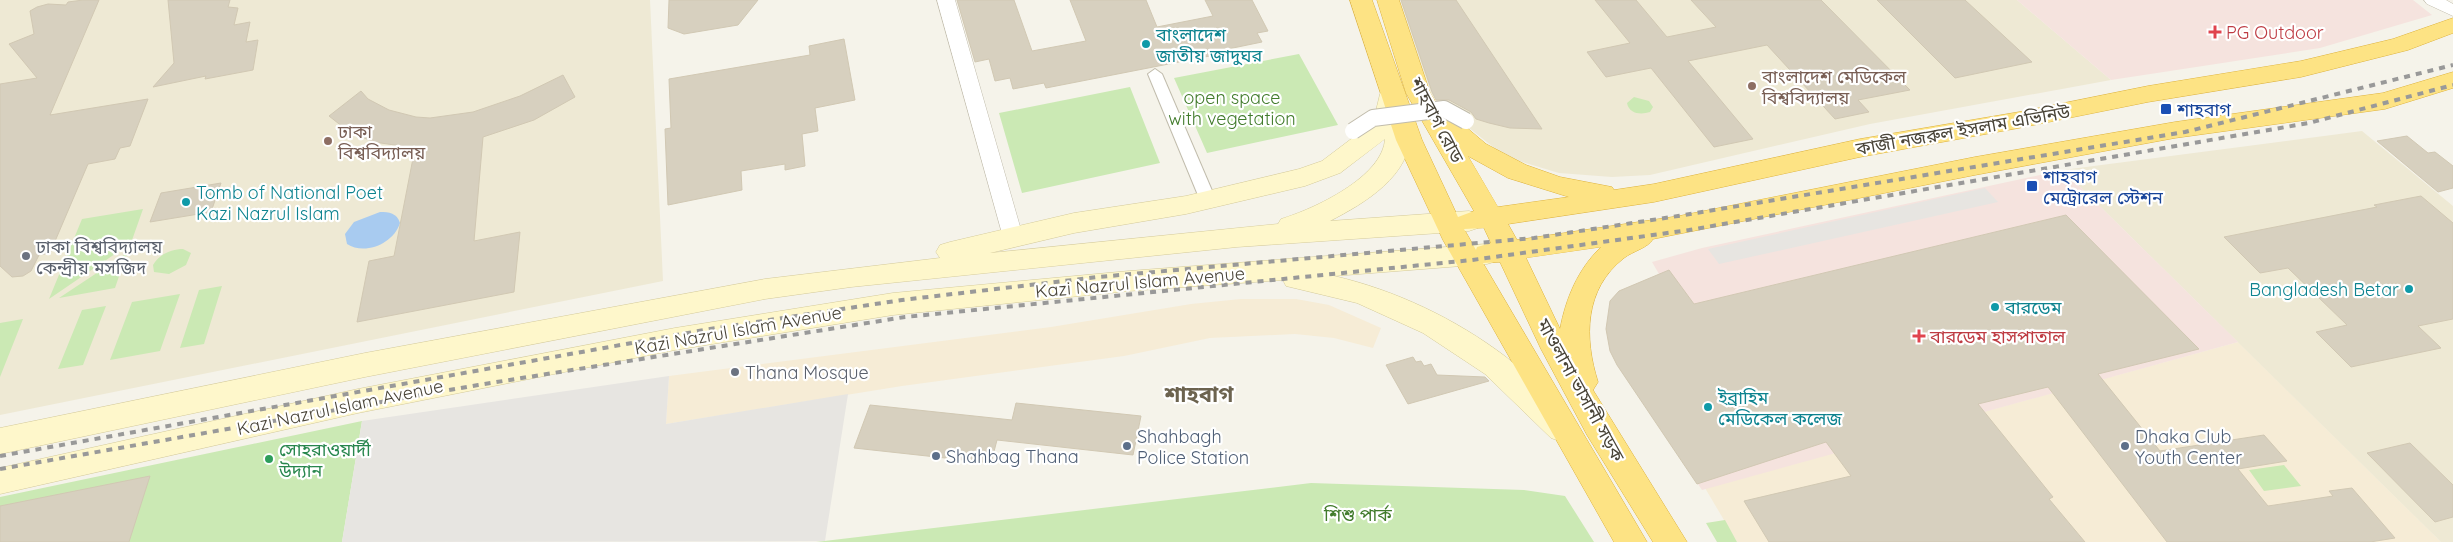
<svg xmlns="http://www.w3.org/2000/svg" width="2453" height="542" font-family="Quicksand,'Noto Sans Bengali',sans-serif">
<rect width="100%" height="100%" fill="#f5f3ea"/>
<!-- commercial -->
<path fill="#f6ecd6" d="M1241,299H1296L1329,305L1381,328L1373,348L1334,338L1295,334L1210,338L1124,356L902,386L666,424L669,376L1051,327L1191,304Z
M2238,342L2441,542H1737L1705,488Z"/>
<!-- education -->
<path fill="#eee9d4" d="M0,0H650L663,281L0,415Z
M1396,0H2017L2111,80L1870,124L1650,175L1612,177L1559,173L1506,157L1441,106L1428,92Z
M2362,131L2453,206V542H2441L2063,170Z"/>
<!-- medical -->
<path fill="#f5e3de" d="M2017,0H2413L2432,15L2320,48L2111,80Z
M2063,170L2238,342L1702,490L1617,365L1610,351L1606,329L1610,301L1619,291L1659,274L1652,262L1702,248Z"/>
<!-- green -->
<path fill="#cbe9b4" d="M1299,54L1338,125L1207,153L1174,78Z
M1130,87L1160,163L1022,193L999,113Z
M1634,97L1649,101L1653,107L1650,112C1641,115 1629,114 1627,103Z
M143,209L131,243L49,299L82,219Z
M183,249L191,253L186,265L169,274L154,272L153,265C159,254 172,249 183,249Z
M127,253L115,288L59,298Z
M222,286L204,344L180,348L199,290Z
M180,294L160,351L110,360L132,302Z
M106,306L83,365L58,369L82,310Z
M23,319L0,377V323Z
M362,421L342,542H0V497Z
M2284,465L2301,486L2264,491L2249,470Z
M1311,483L1524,490L1565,496L1594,542H816Z
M1725,520L1737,542H1717L1706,523Z"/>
<!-- parking -->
<path fill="#e7e5e1" d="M1985,188L1998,202L1719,264L1708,249Z
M669,376L666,424L848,394L825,541L342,542L362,421Z"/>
<!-- water -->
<path fill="#a8cbf0" d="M380,212C389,212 397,213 400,223C394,243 365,256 347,244L345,234L354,222Z"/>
<!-- building -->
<path fill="#d7d0bf" stroke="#d1c8b3" d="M83,0H99L50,115L148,99L130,146L120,148L115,159L88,164L50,253L39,255L31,271L23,276L12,277L0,266V84L37,78L9,44L34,34L30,11L37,7L48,4L66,5L68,2Z
M168,0H230L228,7L238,8L234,25L250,22L246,42L258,40L253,70L205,79L206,76L153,87L174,63Z
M669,0H758L738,25L684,34L668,28Z
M957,0H1014L1032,51L1086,41L1070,0H1146L1157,27L1213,16L1205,0H1252L1268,31L1257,33L1262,42L1228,49L1230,52L1046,88L1044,83L1013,89L1010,78L995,81L989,59L975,62Z
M1401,0H1456L1542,129L1510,128L1489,123L1476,119L1471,112L1449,100H1436L1432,92Z
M1595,0H1636L1667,37L1716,27L1691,0H1821L1910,90L1858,100L1869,112L1835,119L1767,45L1688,61L1753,139L1714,147L1651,68L1606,77L1587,52L1630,43Z
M1877,0H1965L2032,62L1955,78Z
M844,39L855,100L815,108L818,131L802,134L805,166L785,170V164L741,171L742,190L668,205L665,129L671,128L669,79L810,55L809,46Z
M563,75L575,97L534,120L483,137L474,241L520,232L514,292L357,322L369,261L394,256L415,148L374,142L348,131L329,116L361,91L368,99L389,110L416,117L430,118L473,112L520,96Z
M2407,136L2428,153L2435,152L2453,166V188L2438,192L2377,141Z
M221,183L211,212L150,222L161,193Z
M2421,196L2453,223V319L2418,326L2441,348L2351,367L2316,332L2347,325L2288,268L2260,273L2224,237L2377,207L2374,205Z
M2066,215L2199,349L2098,374L2160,451L2264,435L2287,461L2238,469L2268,506L2333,496L2329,491L2352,488L2395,538L2370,542H2167L2048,387L1978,404L2053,497L2049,499L2085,542H1769L1744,501L1851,476L1826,442L1697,484L1617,365L1610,351L1606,329L1610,301L1619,291L1669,270L1694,304Z
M1413,357L1416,362L1421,361L1424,366L1431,364L1437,375L1485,377L1489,381L1408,404L1386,365Z
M1016,403L1141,416L1133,455L997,440L991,463L854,448L870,405L1012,420Z
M2410,443L2453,485V517L2435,522L2367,453Z
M150,476L129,542H0V506Z"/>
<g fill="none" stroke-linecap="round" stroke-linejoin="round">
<!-- pedestrian casing -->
<g stroke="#c1bcac" stroke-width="2">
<path id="pedestrian" d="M1155,69L1162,74L1216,200L1213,204H1203L1200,200L1148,74Z"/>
</g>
<!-- minor casing -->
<g stroke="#c1bcac" stroke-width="1">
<path id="minor" d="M937,0H955L1023,237L1020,242L1013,245L1006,242L1003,237Z
M2424,0H2446L2453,4V16L2427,4Z"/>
</g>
<!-- secondary casing -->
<g stroke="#d4ca9a" stroke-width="1">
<path id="secondary" d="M1392,86L1401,88L1404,94C1402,104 1410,119 1411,131C1411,176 1365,203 1330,221L1469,211L1478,214L1482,221L1478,228L1469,231L1237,247L851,287L765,299L365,377L0,454V428L365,353L765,279L940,258L936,252L940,245L950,242L1074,213L1186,196L1299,169L1322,161L1367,127L1374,119L1380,94L1383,88ZM1385,139C1383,177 1314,209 1281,219L1278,224L990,253L1074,233L1186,214L1305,186L1340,173Z
M1487,244L1497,247L1501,254L1497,261L1487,264L1334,276C1395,290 1456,319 1506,357C1530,376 1551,399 1573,420L1577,429L1573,438L1562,442L1551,438L1485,374L1423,333L1357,303L1286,286L1283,280L1129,291L893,315L675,350L358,413L0,494V468L358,389L675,328L893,293L1129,271Z"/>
</g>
<!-- trunk casing -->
<g stroke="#ddb23c" stroke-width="1">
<path id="trunk" d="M1350,0H1372L1422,140L1458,217L1474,211L1406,93L1377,0H1399L1430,93L1443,114L1453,116L1486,144L1526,165L1560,177L1612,187L1614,190L1654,184L1860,139L2019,112L2148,86L2301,61L2393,39L2453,18V33L2408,50L2301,77L2148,102L2019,128L1860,157L1654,202L1508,224L1517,240L1679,216L1975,157L2175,122L2383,93L2453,72V88L2385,109L2175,138L1975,175L1653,239C1648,248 1633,251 1624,258C1584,289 1584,338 1598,382L1593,390L1687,542H1653L1587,435L1541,349L1500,262L1483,263L1647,542H1614L1443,240L1396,140ZM1468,156L1508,178L1569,197L1498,207ZM1484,228L1491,243L1477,247L1476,250L1464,229ZM1601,247C1578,269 1566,298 1560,329L1526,258Z"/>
</g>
<!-- pedestrian -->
<use href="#pedestrian" fill="#fff" fill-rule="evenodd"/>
<!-- minor -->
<use href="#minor" fill="#fff" fill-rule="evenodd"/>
<!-- secondary -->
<use href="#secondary" fill="#fef7cb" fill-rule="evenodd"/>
<!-- trunk -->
<use href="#trunk" fill="#fde384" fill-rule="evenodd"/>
<!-- rail -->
<path stroke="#999" stroke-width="4" stroke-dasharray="6 6" stroke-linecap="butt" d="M0,456L710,329L902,300L1098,277L1534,238L1678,216L2185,132L2453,65
M0,469L478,385L905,317L1472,260L1689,230L2309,123L2453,85"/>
<!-- pedestrian-bridge casing -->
<g stroke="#c1bcac" stroke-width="18" stroke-linecap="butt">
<path id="pedestrian-bridge" d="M1353,131L1373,118L1444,109L1466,121"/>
</g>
<!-- pedestrian-bridge -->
<use href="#pedestrian-bridge" stroke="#fff" stroke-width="16"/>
</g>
<!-- markers -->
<g fill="#e0444e" stroke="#fff" stroke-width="2">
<path d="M2212.5 24.5h5v5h5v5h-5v5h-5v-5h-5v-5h5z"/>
<path d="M1916.5 328.5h5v5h5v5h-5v5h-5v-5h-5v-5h5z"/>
</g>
<g fill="#0f9aa8" stroke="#fff" stroke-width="2">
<circle cx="1146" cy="44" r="5"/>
<circle cx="186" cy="202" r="5"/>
<circle cx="2409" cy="289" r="5"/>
<circle cx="1995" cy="307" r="5"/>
<circle cx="1708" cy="407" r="5"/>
</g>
<g fill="#8d6e63" stroke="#fff" stroke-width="2">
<circle cx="1752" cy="86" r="5"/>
<circle cx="328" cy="141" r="5"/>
</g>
<g fill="#1a4fb4" stroke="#fff" stroke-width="2">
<rect x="2160" y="103" width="12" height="12" rx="2.5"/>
<rect x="2026" y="180" width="12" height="12" rx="2.5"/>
</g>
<g fill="#6b7280" stroke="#fff" stroke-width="2">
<circle cx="26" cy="256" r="5"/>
<circle cx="735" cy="372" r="5"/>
</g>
<g fill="#5c6f8a" stroke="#fff" stroke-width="2">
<circle cx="1127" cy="446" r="5"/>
<circle cx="2125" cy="446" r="5"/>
<circle cx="936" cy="456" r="5"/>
</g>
<circle fill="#2e9e5b" stroke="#fff" stroke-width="2" cx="269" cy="459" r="5"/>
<g text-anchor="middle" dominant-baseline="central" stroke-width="4.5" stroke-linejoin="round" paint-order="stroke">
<!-- health labels -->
<g font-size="18" fill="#be3a42" stroke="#fff" text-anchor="start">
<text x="2226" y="32">PG Outdoor</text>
<text x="1930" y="336">বারডেম হাসপাতাল</text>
</g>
<!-- culture labels -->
<g font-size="18" fill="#0d838f" stroke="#fff" text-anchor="start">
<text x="1156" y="34">বাংলাদেশ<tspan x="1156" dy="21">জাতীয় জাদুঘর</tspan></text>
<text x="196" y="192">Tomb of National Poet<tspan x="196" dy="21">Kazi Nazrul Islam</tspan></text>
<text x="2399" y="289" text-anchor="end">Bangladesh Betar</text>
<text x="2005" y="307">বারডেম</text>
<text x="1718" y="397">ইব্রাহিম<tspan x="1718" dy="21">মেডিকেল কলেজ</tspan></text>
</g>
<!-- education labels -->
<g font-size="18" fill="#785e54" stroke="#fff" text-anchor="start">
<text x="1762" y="76">বাংলাদেশ মেডিকেল<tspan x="1762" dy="21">বিশ্ববিদ্যালয়</tspan></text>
<text x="338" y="131">ঢাকা<tspan x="338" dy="21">বিশ্ববিদ্যালয়</tspan></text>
</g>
<!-- park labels -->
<g font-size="18" fill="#417b2b" stroke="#fff">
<text x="1232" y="97">open space<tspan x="1232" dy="21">with vegetation</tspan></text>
<text x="1358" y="514">শিশু পার্ক</text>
</g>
<!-- transit labels -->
<g font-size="18" fill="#164399" stroke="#fff" text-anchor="start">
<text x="2177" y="109">শাহবাগ</text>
<text x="2043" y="176">শাহবাগ<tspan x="2043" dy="21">মেট্রোরেল স্টেশন</tspan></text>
</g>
<!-- street labels -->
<g font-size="18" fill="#494438" stroke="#fff">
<text transform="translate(1437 120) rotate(62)">শাহবাগ রোড</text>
<text transform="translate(1963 130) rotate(-10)">কাজী নজরুল ইসলাম এভিনিউ</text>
<text transform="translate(1140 282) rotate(-5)">Kazi Nazrul Islam Avenue</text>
<text transform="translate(738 330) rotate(-10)">Kazi Nazrul Islam Avenue</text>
<text transform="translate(1581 390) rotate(61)">মাওলানা ভাসানী সড়ক</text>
<text transform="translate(340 407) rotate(-12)">Kazi Nazrul Islam Avenue</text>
</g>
<!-- worship labels -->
<g font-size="18" fill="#5b616d" stroke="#fff" text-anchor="start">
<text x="36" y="246">ঢাকা বিশ্ববিদ্যালয়<tspan x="36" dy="21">কেন্দ্রীয় মসজিদ</tspan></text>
<text x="745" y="372">Thana Mosque</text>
</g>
<!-- service labels -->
<g font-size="18" fill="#4e5e75" stroke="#fff" text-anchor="start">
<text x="1137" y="436">Shahbagh<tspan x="1137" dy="21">Police Station</tspan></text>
<text x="2135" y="436">Dhaka Club<tspan x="2135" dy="21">Youth Center</tspan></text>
<text x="946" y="456">Shahbag Thana</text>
</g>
<!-- leisure labels -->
<g font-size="18" fill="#27864d" stroke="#fff" text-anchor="start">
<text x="279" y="449">সোহরাওয়ার্দী<tspan x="279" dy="21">উদ্যান</tspan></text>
</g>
<!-- district labels -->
<g font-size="22" font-weight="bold" fill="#6c634f" stroke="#fff">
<text x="1199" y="394">শাহবাগ</text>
</g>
</g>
</svg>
